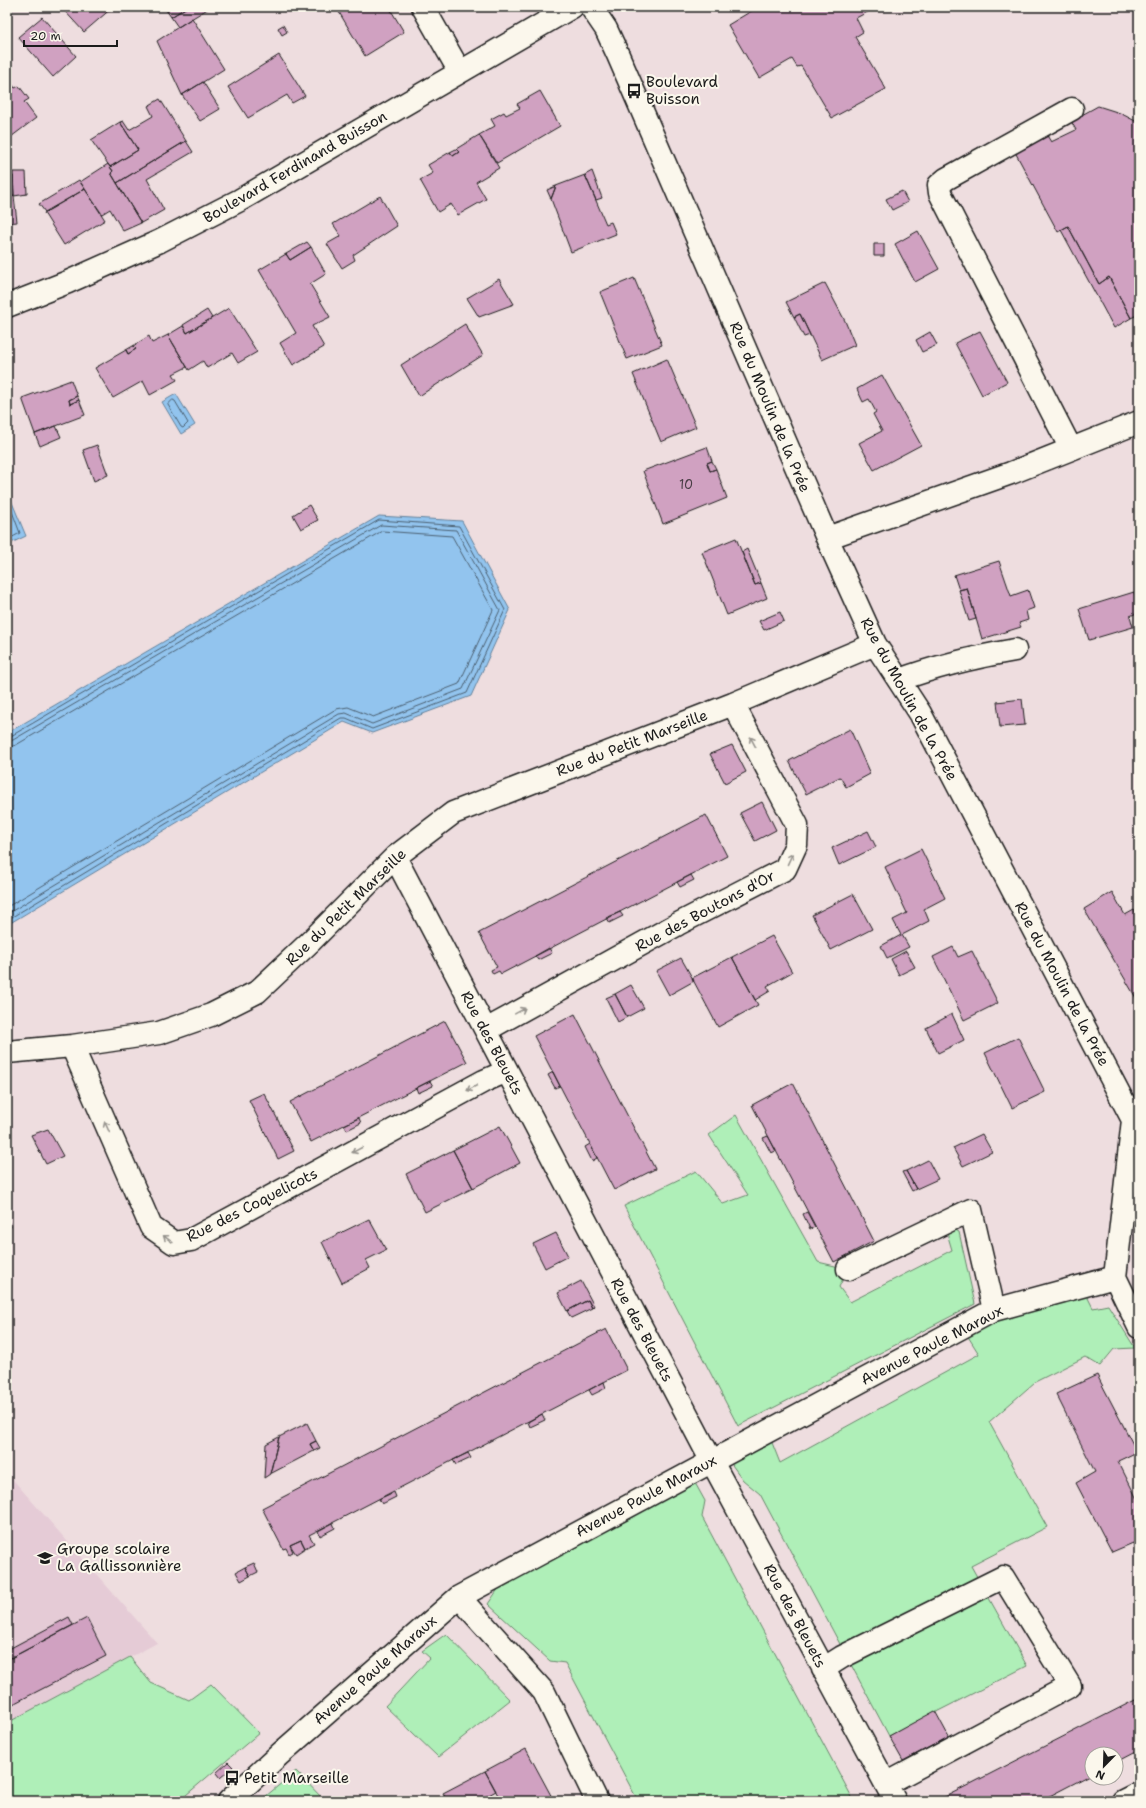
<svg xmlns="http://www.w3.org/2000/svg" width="1146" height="1808" font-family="'Shantell Sans',sans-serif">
<rect width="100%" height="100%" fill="#eedddf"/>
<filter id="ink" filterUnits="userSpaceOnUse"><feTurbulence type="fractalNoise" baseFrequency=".025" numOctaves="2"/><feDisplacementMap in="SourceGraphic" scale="8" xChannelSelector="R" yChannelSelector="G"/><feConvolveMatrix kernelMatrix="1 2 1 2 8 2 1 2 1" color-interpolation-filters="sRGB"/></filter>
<g filter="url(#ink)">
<!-- built -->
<path fill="#e5cbd6" d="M7,1473L157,1643L7,1723Z"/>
<!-- green -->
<path fill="#afefb8" stroke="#66866a" d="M736,1115L818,1262L848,1269L839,1287L850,1302L952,1250L944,1223L959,1232L975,1304L738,1426L624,1206L696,1171L723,1204L748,1195L709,1135Z
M1082,1286L1093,1308L1108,1305L1135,1348L1114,1349L1100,1366L1085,1357L1035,1382L989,1422L1047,1527L971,1566L1027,1666L889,1736L760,1494L743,1480L724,1454L767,1430L780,1463L979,1354L962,1327Z
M689,1472L705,1501L702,1517L854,1801H638L565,1663L550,1661L488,1604L513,1567Z
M446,1634L510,1700L438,1757L385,1706L430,1658L422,1651Z
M130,1657L151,1683L189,1700L211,1684L259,1733L179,1801H7V1723Z
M296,1771L325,1801H260Z"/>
<!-- water -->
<path fill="#92c4ee" stroke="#63819a" d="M176,394L195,425L181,434L162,402Z
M11,500L26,536L7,545V501Z
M379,516L462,521L510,610L471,696L372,733L344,722L7,925V733Z"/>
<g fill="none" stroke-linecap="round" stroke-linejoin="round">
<!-- shore -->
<path stroke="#4b5f70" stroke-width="1" d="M173,400L175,401L188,423L183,428L181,427L168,405Z
M7,505L10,506L20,533L7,540
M7,737L11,736L379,520L459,526L505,610L467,693L372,729L346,718H341L7,920
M7,742L13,740L381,525L456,530L500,610L463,689L372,724L346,713L339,714L7,914
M7,748L16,745L382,531L452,536L493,610L459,684L373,717L348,707L336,709L7,907"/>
</g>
<!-- building -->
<path fill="#d0a1c1" stroke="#1c1c1c" d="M61,7H113L84,32Z
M164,7H187L171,17Z
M187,7L209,8L178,27L171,17Z
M336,7H389L404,32L365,56Z
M758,7H877L856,18L863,32L855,37L886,89L832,118L801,66L797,67L792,59L759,78L728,25Z
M42,17L76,56L53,77L18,37Z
M192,18L224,69L182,95L157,41Z
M283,25L287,32L282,35L278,28Z
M279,55L305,96L292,103L287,95L248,118L228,87Z
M7,78L15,88L19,86L29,99L24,102L36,118L7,140Z
M203,82L220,109L200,121L182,95Z
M540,91L560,126L497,163L479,135L495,126L491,119L504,112L506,115L520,108L517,104Z
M160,99L186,141L117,183L111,173L113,171L110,167L138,150L120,122L123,121L129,130L153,116L148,106Z
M1098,106L1120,113L1139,123V314L1131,318L1109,277L1099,284L1068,226L1058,232L1015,152L1046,134L1051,142L1076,130L1071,121Z
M120,122L138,150L110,167L91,140Z
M479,135L499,168L476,182L486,199L458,215L451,204L438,212L420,180L433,173L428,165L450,152L453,156L459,152L456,149Z
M186,141L193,152L147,179L164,210L141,223L117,183Z
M456,149L459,152L453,156L450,152Z
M108,164L113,171L111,173L141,223L123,231L110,209L102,214L80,182Z
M592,171L602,198L596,200L585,175Z
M13,172H26L27,194L14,196Z
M585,175L606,224L611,222L616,234L571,252L551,199L556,186Z
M7,176H13L14,196H7Z
M79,180L85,189L45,212L39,204Z
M556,186L551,199L547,190Z
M85,189L105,220L64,245L44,213Z
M902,191L908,202L892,210L886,199Z
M7,196H14L17,222L7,223Z
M380,196L397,226L353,255L355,260L342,268L327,244L341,236L333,224Z
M1068,226L1099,284L1109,277L1131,318L1114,328L1061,230Z
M918,231L939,269L915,282L895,244Z
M307,242L311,247L290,260L286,254Z
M874,244H884V256H874Z
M311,247L326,274L310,284L330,317L312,326L324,347L293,365L280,343L296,333L259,270L286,254L290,260Z
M634,278L662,345L627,359L600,292Z
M499,279L514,304L479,317L467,298Z
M825,283L845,321L855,345L822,360L800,314L794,317L786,302Z
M229,308L257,352L238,363L232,353L207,368L203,361L189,370L168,335L183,326L187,333Z
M207,310L212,318L187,333L183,325Z
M800,314L810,335L804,337L794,317Z
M465,324L483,355L419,396L401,365Z
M980,331L1007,382L982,395L955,343Z
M930,332L937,345L922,352L916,340Z
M168,335L187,367L173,374L177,380L150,395L143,381L113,398L95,368L126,350L128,354L136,349L133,346L149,336L152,343Z
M133,346L136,349L128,354L126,350Z
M667,359L696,427L661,442L633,374Z
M882,375L921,445L874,470L859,443L882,431L873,414L876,412L869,399L863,402L857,389Z
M71,380L77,396L69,400L70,404L79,400L85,415L35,434L22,398Z
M77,396L79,400L70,404L69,400Z
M56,426L61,437L40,446L35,434Z
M97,445L108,475L94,481L83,450Z
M707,447L712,461L707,463L710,471L716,469L727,498L663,524L643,471Z
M712,461L716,469L710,471L707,463Z
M309,505L318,520L301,529L293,515Z
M736,538L755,585L761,583L767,598L727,615L702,552Z
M747,549L761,583L755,585L742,552Z
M999,561L1011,596L1028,590L1034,608L1026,611L1028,620L1019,623L1021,627L982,639L967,588L959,590L954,575Z
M967,588L976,619L969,621L959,590Z
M1134,592L1139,605V612L1130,616L1133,627L1089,640L1079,609Z
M780,612L784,621L764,630L759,621Z
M1022,699L1025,725L1000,727L997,702Z
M850,729L870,774L846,787L840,777L806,794L789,761Z
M732,745L746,772L725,783L710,754Z
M762,802L776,830L755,841L740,813Z
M706,815L727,856L501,974L499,971L493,974L491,970L497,967L479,933Z
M868,831L876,847L839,865L832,848Z
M921,849L945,898L924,909L929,921L902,935L909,947L887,958L881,946L901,935L893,920L907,913L885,867Z
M691,875L694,880L680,887L677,882Z
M1112,892L1125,915L1134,910L1139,918V1003L1084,909Z
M853,894L872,929L831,950L812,915Z
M620,912L623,916L609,923L606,918Z
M772,936L792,972L767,986L770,991L755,1000L732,957Z
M953,947L958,957L972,951L998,1003L964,1020L933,957Z
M549,948L552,953L538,960L535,956Z
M906,951L915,967L899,975L891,959Z
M732,957L758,1005L718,1027L692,978Z
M681,958L694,981L669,995L656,971Z
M631,985L644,1008L627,1017L615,994Z
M615,994L627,1017L618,1022L606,998Z
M575,1014L655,1169L614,1190L534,1036Z
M952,1014L964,1040L938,1053L926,1028Z
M445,1021L467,1062L311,1142L290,1102Z
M1018,1037L1045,1092L1012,1108L985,1053Z
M553,1072L560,1086L555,1088L548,1075Z
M430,1081L433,1086L418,1093L416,1088Z
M793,1083L874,1241L834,1262L752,1105Z
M264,1093L294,1151L278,1159L249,1100Z
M359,1118L361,1123L347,1130L344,1125Z
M500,1126L520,1163L473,1188L453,1150Z
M48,1129L63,1156L46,1164L31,1135Z
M982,1134L992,1152L963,1166L953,1148Z
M768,1136L776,1151L771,1153L763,1138Z
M590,1144L597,1158L592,1161L585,1147Z
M453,1150L473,1188L425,1212L406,1174Z
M928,1160L938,1179L916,1189L906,1171Z
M906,1171L916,1189L912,1191L902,1172Z
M807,1212L815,1227L810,1229L803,1214Z
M7,1218L11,1227L7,1228Z
M369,1219L386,1250L366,1260L370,1268L342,1283L322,1242Z
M556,1233L568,1256L545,1268L533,1244Z
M581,1281L594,1306L592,1308L588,1300L567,1311L558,1293Z
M588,1300L592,1308L571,1318L567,1311Z
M606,1329L627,1370L309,1535L314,1543L305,1548L301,1540L290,1545L293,1552L289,1554L286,1548L283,1549L262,1508Z
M1097,1375L1137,1452L1118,1461L1139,1503V1555L1133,1543L1112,1552L1076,1483L1095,1472L1056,1394Z
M604,1382L606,1388L592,1395L589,1390Z
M542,1414L545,1420L530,1427L528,1422Z
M307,1423L316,1441L310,1444L314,1451L270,1474L279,1437Z
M279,1437L270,1474L264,1478L266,1444Z
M316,1441L320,1448L314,1451L310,1444Z
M468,1453L471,1458L456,1465L453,1460Z
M394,1492L396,1497L382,1504L379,1499Z
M333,1523L335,1528L320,1536L318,1531Z
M301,1540L305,1548L296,1554L290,1545Z
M254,1563L258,1572L250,1576L245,1567Z
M245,1567L250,1576L241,1581L236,1572Z
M69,1617L73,1625L7,1660V1650Z
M87,1618L106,1656L7,1707V1660Z
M1139,1698V1750L1116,1762V1754H1092V1774L1040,1801H937Z
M935,1711L949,1737L903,1761L889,1736Z
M526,1749L554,1801H501L485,1771Z
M228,1762L233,1767L220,1778L216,1773Z
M485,1771L496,1791L478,1801H447L443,1793Z"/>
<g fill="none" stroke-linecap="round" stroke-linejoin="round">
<!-- minor casing -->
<g stroke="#1c1c1c" stroke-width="25">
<path id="minor" d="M423,7L460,72
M591,7L606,29L618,55L827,538L875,644L920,713L1133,1120L1115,1277L1139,1327
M7,306L68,282L160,241L240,200L572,7
M1071,449L940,193L939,185L946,179L1072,109
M827,538L1011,473L1139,422
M899,680C937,666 975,657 1015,650
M395,857L711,1460L895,1801
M486,1030L678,924L785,869L796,845L797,825L733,704
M72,1046L151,1227L174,1243L191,1240L484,1081L507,1071
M7,1052L72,1046L159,1033L211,1015L257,992L311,941L395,857L453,813L733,704L875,644
M848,1269L971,1210L994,1310
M459,1597L544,1692L597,1801
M823,1669L842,1657L1003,1577L1070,1686L886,1784
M229,1801L280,1754L459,1597L994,1310L1115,1277
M1123,1801L1139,1793"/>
</g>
<!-- minor -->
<use href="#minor" stroke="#fbf7ec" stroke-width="22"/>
</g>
<!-- one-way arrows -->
<defs><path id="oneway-shaft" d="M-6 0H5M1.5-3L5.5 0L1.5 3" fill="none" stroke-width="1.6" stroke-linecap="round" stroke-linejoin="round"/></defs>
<g stroke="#97948e">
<use href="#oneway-shaft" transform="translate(753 742) rotate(-118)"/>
<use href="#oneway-shaft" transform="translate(790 859) rotate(-65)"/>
<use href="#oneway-shaft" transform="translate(520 1011) rotate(-29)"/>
<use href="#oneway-shaft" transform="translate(472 1088) rotate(152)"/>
<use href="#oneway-shaft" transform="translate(107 1127) rotate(-114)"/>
<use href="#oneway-shaft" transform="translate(357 1150) rotate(152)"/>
<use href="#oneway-shaft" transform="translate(168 1239) rotate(-144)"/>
</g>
</g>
<!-- icons -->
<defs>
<g id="bus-bare" transform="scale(1.2)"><path d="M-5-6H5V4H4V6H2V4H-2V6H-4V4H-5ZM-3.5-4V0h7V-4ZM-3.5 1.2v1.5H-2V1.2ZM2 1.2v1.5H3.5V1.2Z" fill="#1c1c1c" stroke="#fbf7ec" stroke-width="2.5" paint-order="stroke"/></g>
<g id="school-bare" transform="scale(1.2)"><path d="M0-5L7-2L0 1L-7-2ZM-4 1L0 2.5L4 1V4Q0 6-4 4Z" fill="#1c1c1c" stroke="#fbf7ec" stroke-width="2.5" paint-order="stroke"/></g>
</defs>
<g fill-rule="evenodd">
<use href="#bus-bare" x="634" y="91"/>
<use href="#school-bare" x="45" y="1558"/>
<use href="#bus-bare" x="232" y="1778"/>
</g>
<g text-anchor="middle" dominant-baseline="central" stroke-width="4" stroke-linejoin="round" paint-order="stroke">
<!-- number labels -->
<g font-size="13" fill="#493d45">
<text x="686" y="484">10</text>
</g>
<!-- poi labels -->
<g font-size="15" fill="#1c1c1c" stroke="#fbf7ec" text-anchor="start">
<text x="646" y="82">Boulevard<tspan x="646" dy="17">Buisson</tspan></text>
<text x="57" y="1549">Groupe scolaire<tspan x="57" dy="17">La Gallissonnière</tspan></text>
<text x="244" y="1778">Petit Marseille</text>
</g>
<!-- street labels -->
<g font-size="15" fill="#1c1c1c" stroke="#fbf7ec">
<text transform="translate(295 167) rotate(-30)">Boulevard Ferdinand Buisson</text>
<text transform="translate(770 407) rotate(67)">Rue du Moulin de la Prée</text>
<text transform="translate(909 699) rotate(61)">Rue du Moulin de la Prée</text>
<text transform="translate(632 743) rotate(-21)">Rue du Petit Marseille</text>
<text transform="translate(346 907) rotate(-44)">Rue du Petit Marseille</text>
<text transform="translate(705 911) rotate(-28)">Rue des Boutons d'Or</text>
<text transform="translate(1062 984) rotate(62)">Rue du Moulin de la Prée</text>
<text transform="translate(492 1043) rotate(62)">Rue des Bleuets</text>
<text transform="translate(252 1205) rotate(-27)">Rue des Coquelicots</text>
<text transform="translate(642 1330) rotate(62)">Rue des Bleuets</text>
<text transform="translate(932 1345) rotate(-27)">Avenue Paule Maraux</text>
<text transform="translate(646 1496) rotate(-28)">Avenue Paule Maraux</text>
<text transform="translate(795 1616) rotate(62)">Rue des Bleuets</text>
<text transform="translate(375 1670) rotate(-41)">Avenue Paule Maraux</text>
</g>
</g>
<!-- margin -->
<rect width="1146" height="1808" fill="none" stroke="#fbf7ec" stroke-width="24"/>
<rect x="12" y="12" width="1122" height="1784" fill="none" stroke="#1c1c1c" stroke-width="1.5" filter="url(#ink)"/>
<!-- north arrow -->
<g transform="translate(1104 1766) rotate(203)"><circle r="19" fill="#fbf7ec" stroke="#a29f99"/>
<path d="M0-3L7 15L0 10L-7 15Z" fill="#1c1c1c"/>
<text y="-6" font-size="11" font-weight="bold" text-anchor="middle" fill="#1c1c1c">N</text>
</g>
<!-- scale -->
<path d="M24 40v6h93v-6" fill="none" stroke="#1c1c1c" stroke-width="2"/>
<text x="30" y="40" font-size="12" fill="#1c1c1c" stroke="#fbf7ec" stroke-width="3" paint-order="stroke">20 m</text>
</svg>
